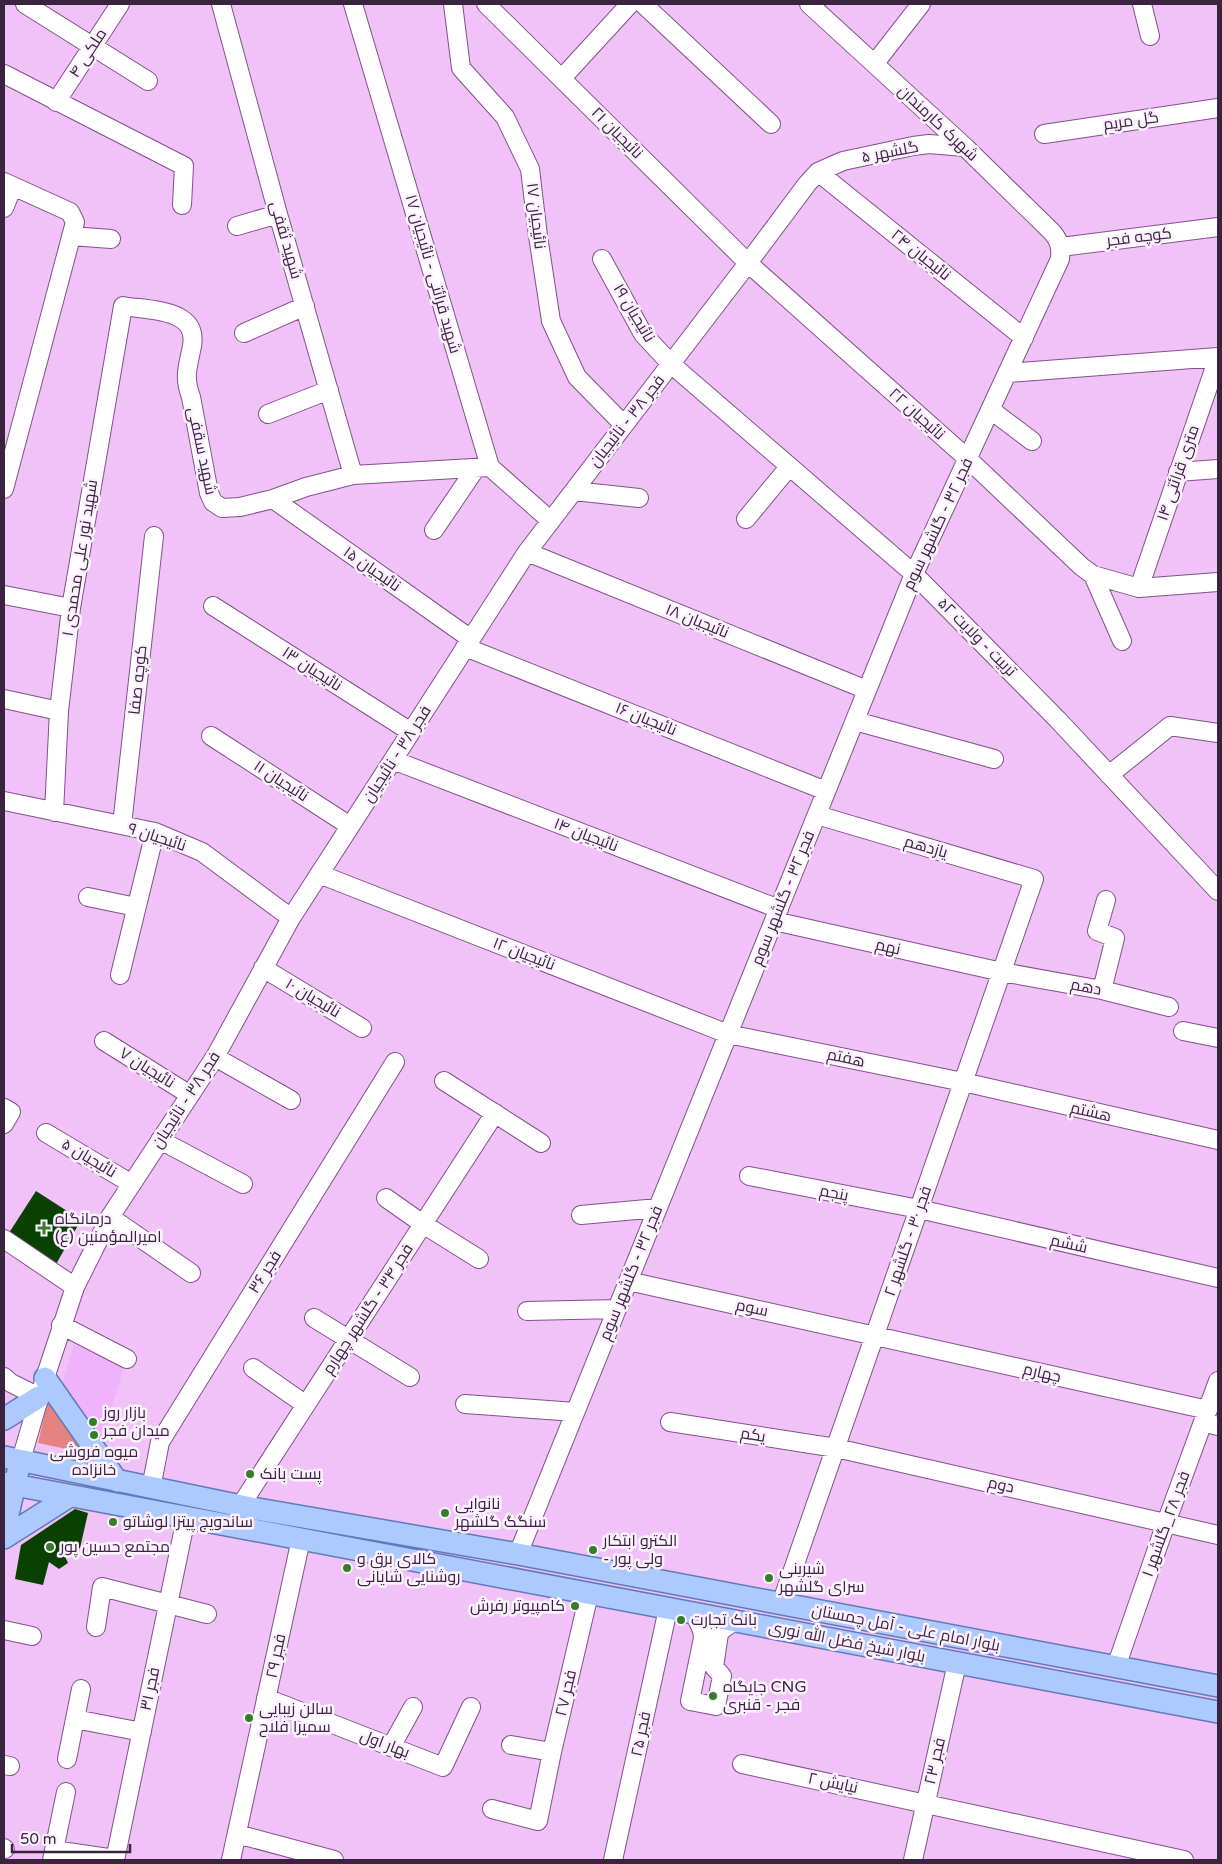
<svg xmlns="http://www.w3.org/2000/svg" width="1222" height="1864" font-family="'Varela Round',Cairo,sans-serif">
<rect width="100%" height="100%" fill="#f0c2f8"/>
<!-- built -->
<path fill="#f0b2fc" d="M74,1345L125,1364L99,1449L59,1394Z"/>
<!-- green -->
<path fill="#e48382" d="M49,1395L90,1454L38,1443Z"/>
<!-- building -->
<path fill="#094101" d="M36,1191L81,1220L55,1266L7,1236Z
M75,1509L88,1513L80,1548L63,1552L68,1563L59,1569L49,1562L43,1585L15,1579L21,1545Z"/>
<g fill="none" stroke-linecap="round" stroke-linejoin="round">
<!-- minor casing -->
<g stroke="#83508c" stroke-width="20">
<path id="minor" d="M25,4L148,81
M221,4L278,214L353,475
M353,4L490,467L551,521
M453,4L461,68L505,117L530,169L538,236L551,321L577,377L624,425
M486,4L748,263L968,459L1082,567L1093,575L1139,588L1218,582
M643,4L771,124
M1142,4L1150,36
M875,63L921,4
M4,74L184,166L182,205
M562,78L630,4
M56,102L120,4
M1044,134L1218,108
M818,172L1024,338
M4,182L70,212L75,222L4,489
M4,208L13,186
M237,226L278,214
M71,236L111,239
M1061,247L1218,227
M602,259L643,334L671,364L914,574L1058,720L1218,891
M244,333L305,306
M1008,373L1218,357
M991,410L1032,441
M268,414L329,390
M1178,472L1218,469
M574,491L639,498
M273,499L471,639
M746,519L789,467
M434,530L476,468
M527,552L867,690
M1093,575L1122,641
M1139,588L1218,358
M4,595L71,608
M213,606L411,732
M465,647L826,791
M4,699L59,711
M855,721L994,759
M211,736L350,826
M393,760L779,909
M1109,775L1170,726L1218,733
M4,801L155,832L202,852L291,918
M54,812L59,711L71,608L123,306C152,311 202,308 191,351C187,370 184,378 191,397L209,493L213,502L222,508L240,507L273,499L306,487L353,475L490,467
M122,825L154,536
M319,874L728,1034L963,1082L1218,1140
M88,897L136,907
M774,921L1002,972L1102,990L1169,1007
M263,968L362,1028
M120,975L155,832
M1102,990L1115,938L1097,931L1106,900
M1183,1031L1218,1038
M104,1041L190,1095
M215,1057L291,1100
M444,1081L541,1143
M4,1108L11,1112L4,1124
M46,1133L132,1184
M160,1140L243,1184
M749,1176L919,1209L1218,1278
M386,1198L423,1224L479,1259
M581,1215L658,1208
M110,1217L191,1273
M4,1239L75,1287
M628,1281L1208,1410
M527,1311L617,1309
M314,1318L410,1377
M61,1325L127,1359
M253,1368L306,1405
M4,1377L11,1383L39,1397
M465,1404L575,1412
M670,1422L836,1448L1218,1535
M1203,1422L1218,1426
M21,1460L45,1378L75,1287L110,1217L215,1057L291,918L527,552L748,263L807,184L818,172L843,161L913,146L929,144L965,147
M151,1488L160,1442L395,1062
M241,1505L495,1113
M518,1554L914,574L1060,259C1061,248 1060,242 1053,233L965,147L809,4
M781,1604L1034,879L817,815
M694,1613L702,1630L703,1638L690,1701L716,1706L722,1676L714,1667L719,1634L723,1629L735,1621
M96,1627L102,1587L207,1614
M4,1630L32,1636
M1116,1667L1166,1523L1218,1381
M81,1689L75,1719L142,1732
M266,1698L443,1767L471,1707
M511,1745L552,1752L589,1594
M391,1747L413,1707
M67,1759L75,1719
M742,1764L1184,1860
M4,1765L10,1766
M492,1809L538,1821L552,1752
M237,1834L334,1860
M4,1848L5,1849
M54,1850L115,1859
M52,1860L66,1792
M115,1860L186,1518
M231,1860L301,1539
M613,1860L668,1609
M913,1860L957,1663"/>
</g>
<!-- major casing -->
<g stroke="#6179ba" stroke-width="24">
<path id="major" d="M45,1378L117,1481
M4,1419L39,1397
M4,1457L251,1508L518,1554L1218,1686
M4,1483L1218,1712
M4,1532L18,1471
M4,1538L70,1496"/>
</g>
<!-- minor -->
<use href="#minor" stroke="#fff" stroke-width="18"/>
<!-- major -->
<use href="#major" stroke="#adcafe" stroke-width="21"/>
</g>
<!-- markers -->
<g fill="#337e26" stroke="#fdf1ff" stroke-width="2">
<path d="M41.5 1220.5h5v5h5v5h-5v5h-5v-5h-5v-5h5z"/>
<circle cx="93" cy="1422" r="5"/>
<circle cx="94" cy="1435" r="5"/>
<circle cx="250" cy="1474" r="5"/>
<circle cx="445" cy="1513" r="5"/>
<circle cx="113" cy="1522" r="5"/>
<circle cx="50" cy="1547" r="5"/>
<circle cx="593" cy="1550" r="5"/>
<circle cx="347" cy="1568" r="5"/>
<circle cx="769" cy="1578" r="5"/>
<circle cx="575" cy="1606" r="5"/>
<circle cx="681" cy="1620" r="5"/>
<circle cx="713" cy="1696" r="5"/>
<circle cx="249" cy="1718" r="5"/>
</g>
<g text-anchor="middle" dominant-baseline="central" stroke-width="5" stroke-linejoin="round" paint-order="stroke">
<!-- street labels -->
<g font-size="16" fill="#39233e" stroke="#fdf1ff">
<text transform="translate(88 53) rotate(-57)">ملکی ۴</text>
<text transform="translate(1131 121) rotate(-8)">گل مریم</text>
<text transform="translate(938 123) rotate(43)">شهرک کارمندان</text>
<text transform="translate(617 133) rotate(45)">نائیجیان ۲۱</text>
<text transform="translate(890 152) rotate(-11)">گلشهر ۵</text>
<text transform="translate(536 216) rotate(83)">نائیجیان ۱۷</text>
<text transform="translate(1139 237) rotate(-7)">کوچه فجر</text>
<text transform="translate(286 240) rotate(74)">شهید ثقفی</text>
<text transform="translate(921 255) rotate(39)">نائیجیان ۲۴</text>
<text transform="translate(433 274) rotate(74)">شهید قرائتی - نائیجیان ۱۷</text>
<text transform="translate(634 313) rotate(59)">نائیجیان ۱۹</text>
<text transform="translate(917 414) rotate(42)">نائیجیان ۲۲</text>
<text transform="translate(627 421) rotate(-52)">فجر ۳۸ - نائیجیان</text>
<text transform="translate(202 451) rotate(78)">شهید سقفی</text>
<text transform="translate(1178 473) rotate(-71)">۱۴ متری قرائتی</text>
<text transform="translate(938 524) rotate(-65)">فجر ۳۲ - گلشهر سوم</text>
<text transform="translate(80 558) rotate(-81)">شهید نور علی محمدی ۱</text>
<text transform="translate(372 569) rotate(35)">نائیجیان ۱۵</text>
<text transform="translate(697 621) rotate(22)">نائیجیان ۱۸</text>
<text transform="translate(977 637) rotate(45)">تربیت - ولایت ۵۲</text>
<text transform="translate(312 669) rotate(33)">نائیجیان ۱۳</text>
<text transform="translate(138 680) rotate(-84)">کوچه صفا</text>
<text transform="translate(646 719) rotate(22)">نائیجیان ۱۶</text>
<text transform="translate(397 754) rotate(-57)">فجر ۳۸ - نائیجیان</text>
<text transform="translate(281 781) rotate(33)">نائیجیان ۱۱</text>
<text transform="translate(586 835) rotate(21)">نائیجیان ۱۴</text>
<text transform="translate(157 837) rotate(18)">نائیجیان ۹</text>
<text transform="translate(926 847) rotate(16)">یازدهم</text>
<text transform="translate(783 898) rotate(-68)">فجر ۳۲ - گلشهر سوم</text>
<text transform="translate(888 947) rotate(13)">نهم</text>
<text transform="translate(524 954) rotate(21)">نائیجیان ۱۲</text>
<text transform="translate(1086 987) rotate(11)">دهم</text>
<text transform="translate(313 998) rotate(31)">نائیجیان ۱۰</text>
<text transform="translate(846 1058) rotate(12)">هفتم</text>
<text transform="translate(147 1068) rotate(32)">نائیجیان ۷</text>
<text transform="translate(186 1100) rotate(-57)">فجر ۳۸ - نائیجیان</text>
<text transform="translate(1091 1112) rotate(13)">هشتم</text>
<text transform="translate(89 1158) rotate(31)">نائیجیان ۵</text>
<text transform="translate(834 1193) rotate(11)">پنجم</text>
<text transform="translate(908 1241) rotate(-71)">فجر ۳۰ - گلشهر ۲</text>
<text transform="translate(1069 1244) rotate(13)">ششم</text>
<text transform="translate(265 1272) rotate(-58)">فجر ۳۶</text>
<text transform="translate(631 1273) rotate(-68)">فجر ۳۲ - گلشهر سوم</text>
<text transform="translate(752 1308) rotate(12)">سوم</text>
<text transform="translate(368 1309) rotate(-57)">فجر ۳۴ - گلشهر چهارم</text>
<text transform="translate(1042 1373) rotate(13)">چهارم</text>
<text transform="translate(753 1435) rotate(9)">یکم</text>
<text transform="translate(1001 1485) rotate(13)">دوم</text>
<text transform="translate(1166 1524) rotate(-70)">فجر ۲۸_گلشهر ۱</text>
<text transform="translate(906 1628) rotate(11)">بلوار امام علی - آمل چمستان</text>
<text transform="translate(847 1642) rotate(11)">بلوار شیخ فضل الله نوری</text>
<text transform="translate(276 1656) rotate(-78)">فجر ۲۹</text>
<text transform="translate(150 1689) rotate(-78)">فجر ۳۱</text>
<text transform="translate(566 1693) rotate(-77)">فجر ۲۷</text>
<text transform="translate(641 1734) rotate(-78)">فجر ۲۵</text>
<text transform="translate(385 1744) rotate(21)">بهار اول</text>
<text transform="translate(935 1761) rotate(-77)">فجر ۲۳</text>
<text transform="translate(833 1783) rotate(12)">نیایش ۲</text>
</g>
<!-- poi labels -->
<g font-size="16" fill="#39233e" stroke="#fdf1ff" text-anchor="start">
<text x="55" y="1219">درمانگاه<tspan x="55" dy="18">امیرالمؤمنین (ع)</tspan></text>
<text x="103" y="1413">بازار روز<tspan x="103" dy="18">میدان فجر</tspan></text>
<text x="94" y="1452" text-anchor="middle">میوه فروشی<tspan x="94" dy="18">خانزاده</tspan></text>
<text x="260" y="1474">پست بانک</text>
<text x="455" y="1504">نانوایی<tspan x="455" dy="18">سنگگ گلشهر</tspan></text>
<text x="123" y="1522">ساندویچ پیتزا لوشاتو</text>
<text x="603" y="1541">الکترو ابتکار<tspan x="603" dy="18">- ولی پور</tspan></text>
<text x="60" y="1547">مجتمع حسین پور</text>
<text x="357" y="1559">کالای برق و<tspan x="357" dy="18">روشنایی شایانی</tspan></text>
<text x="779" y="1569">شیرینی<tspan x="779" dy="18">سرای گلشهر</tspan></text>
<text x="565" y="1606" text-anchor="end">کامپیوتر رفرش</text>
<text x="691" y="1620">بانک تجارت</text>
<text x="723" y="1687">جایگاه CNG<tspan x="723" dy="18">فجر - قنبری</tspan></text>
<text x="259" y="1709">سالن زیبایی<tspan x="259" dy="18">سمیرا فلاح</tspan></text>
</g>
</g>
<!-- border -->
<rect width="1222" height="1864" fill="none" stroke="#39233e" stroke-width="10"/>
<!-- scale -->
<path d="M12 1844v8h118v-8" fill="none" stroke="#39233e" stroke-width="2.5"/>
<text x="20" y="1844" font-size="15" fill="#39233e" stroke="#fdf1ff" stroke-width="4" paint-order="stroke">50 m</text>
</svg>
